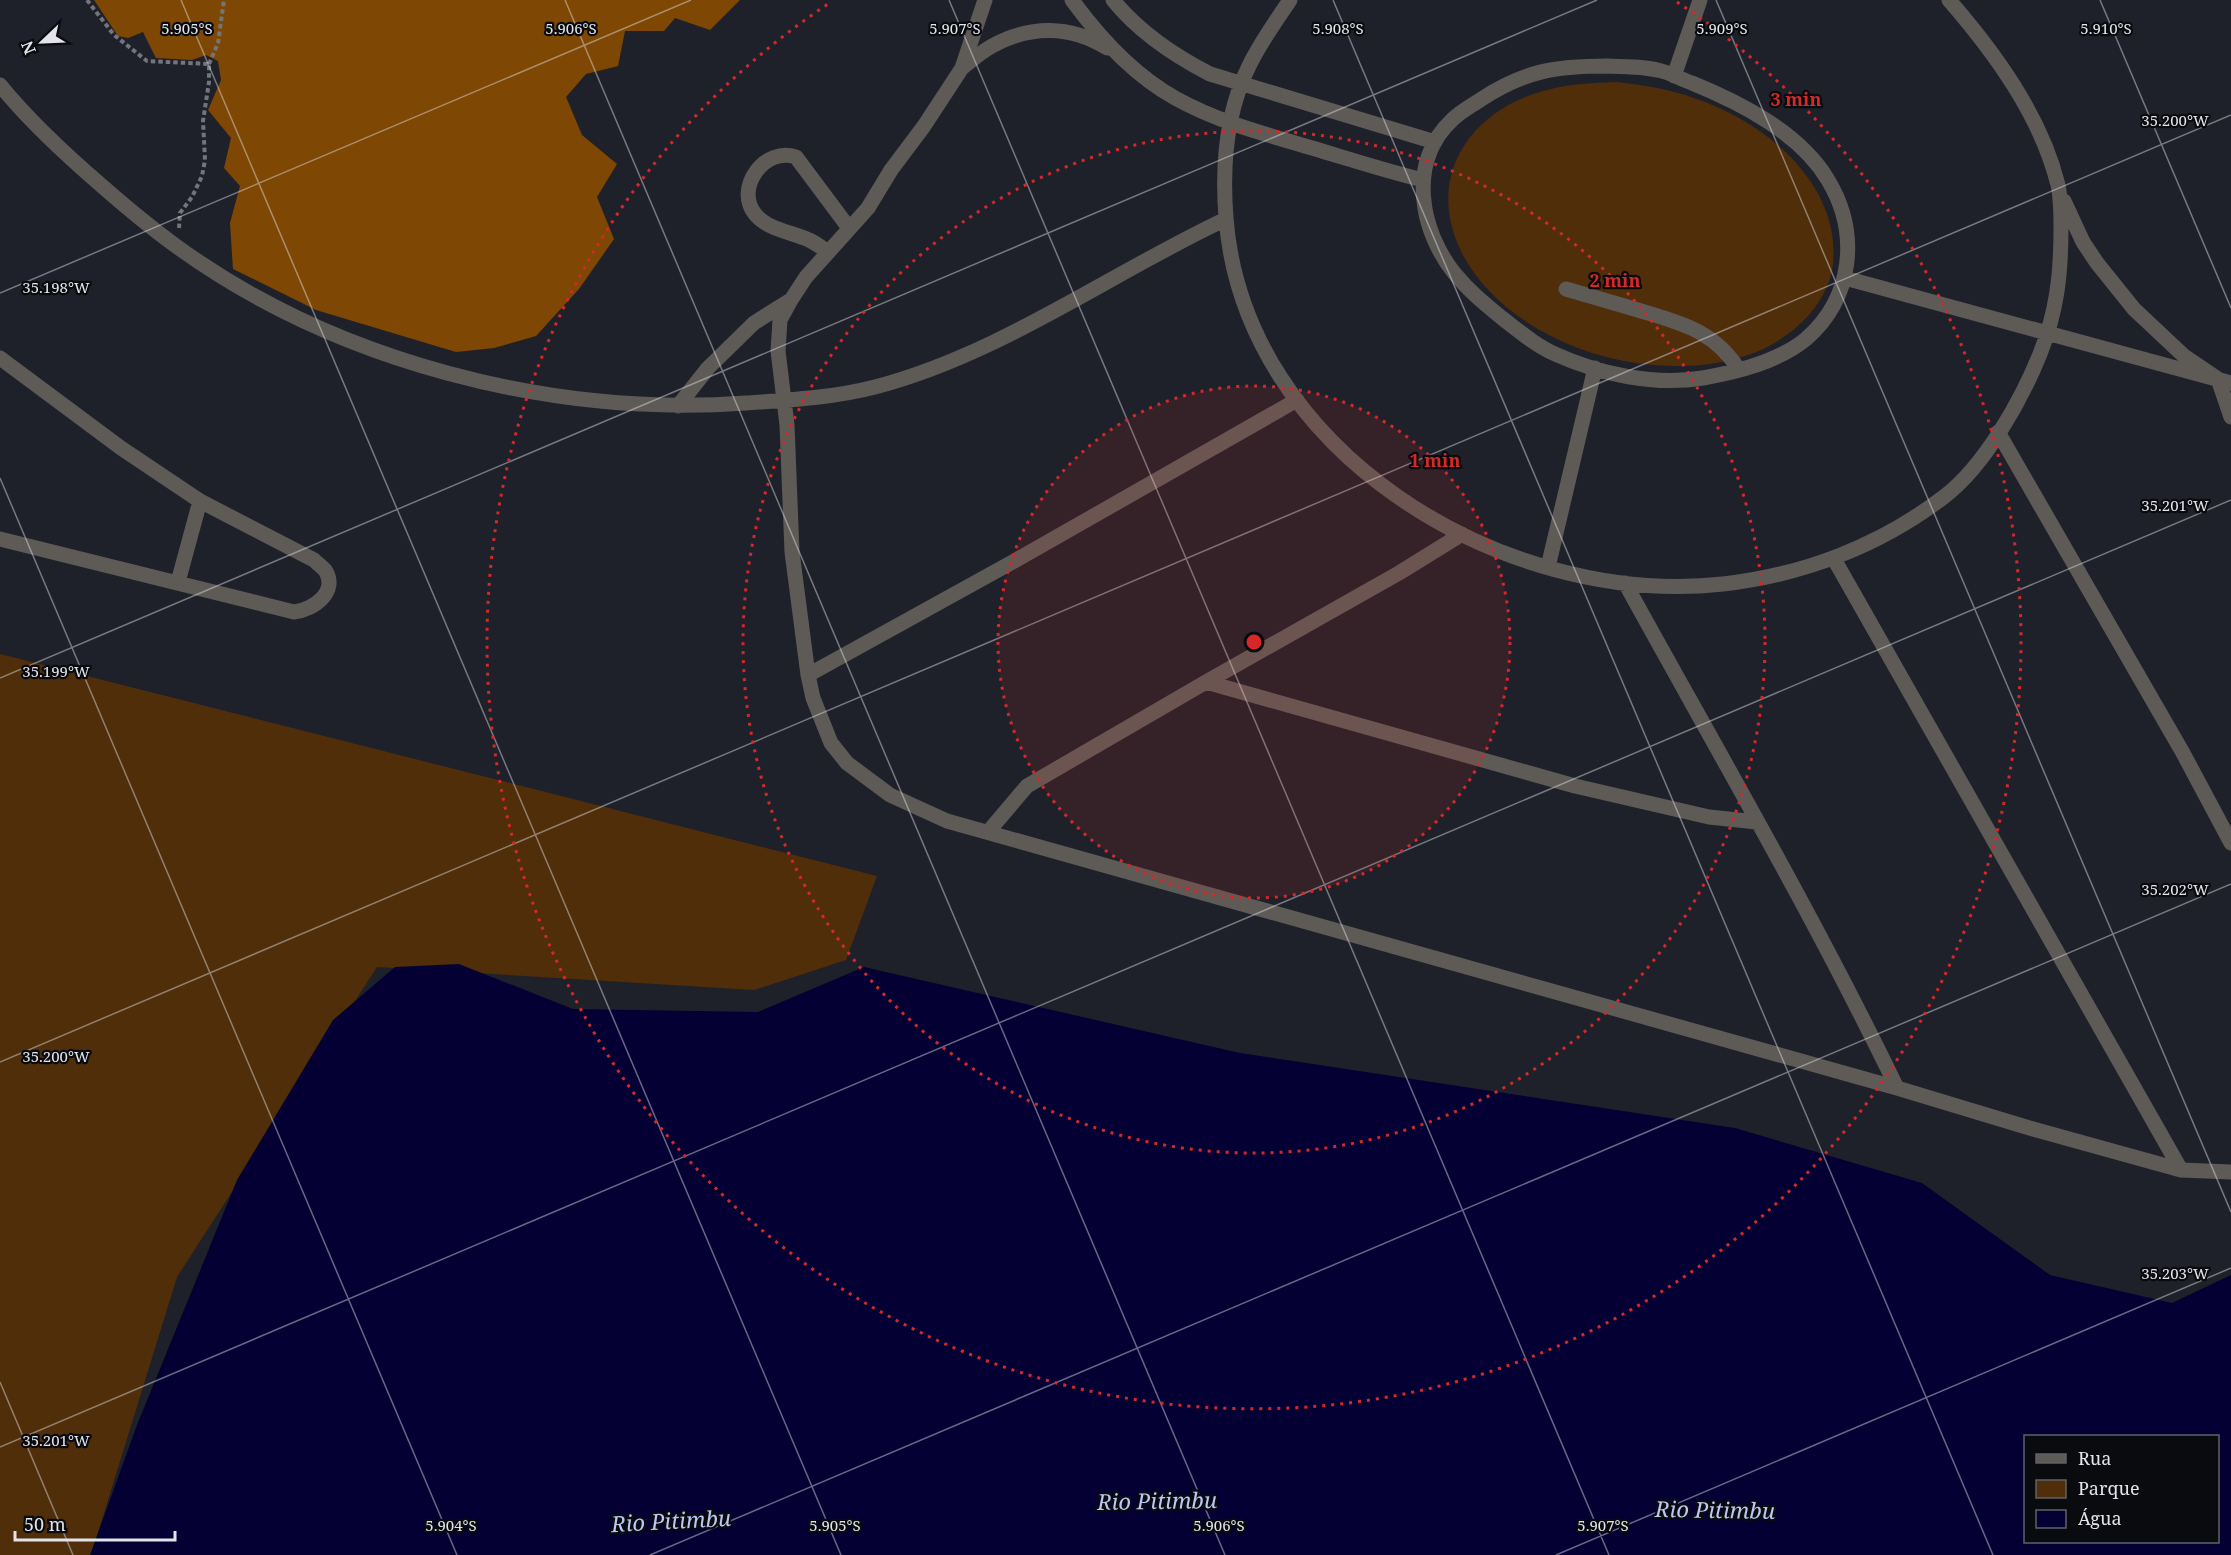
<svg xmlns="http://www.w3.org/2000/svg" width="2231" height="1555" font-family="'Noto Serif',serif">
<rect width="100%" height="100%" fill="#1f212a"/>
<!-- green -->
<path fill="#502e0a" d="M1616,82C1643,85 1669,89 1694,98C1764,121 1841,183 1833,264C1828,304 1795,334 1761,350C1722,367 1678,369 1636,363C1568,353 1491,314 1460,249C1426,176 1470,111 1543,91C1567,84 1591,83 1616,82Z
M0,654L877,876L846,960L754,990L377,967L177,1277L91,1555H0Z"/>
<!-- forest -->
<path fill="#7f4704" d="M94,0H740L710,30L675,18L664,31H625L618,66L586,74L566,97L582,135L617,164L597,197L614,239L579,289L536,336L494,348L456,352L316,310L233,269L230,223L240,186L224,168L231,138L208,110L221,80L218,61L206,55L192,60L156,58L143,32L128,38L118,36Z"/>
<!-- water -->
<path fill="#040033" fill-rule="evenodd" d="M459,964L573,1009L758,1012L864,967L1240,1053L1735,1128L1922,1183L2050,1275L2172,1303L2231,1275V1555H90L137,1425L237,1180L333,1020L395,967ZM2026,1436H2218V1542H2026Z"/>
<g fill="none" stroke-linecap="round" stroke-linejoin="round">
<!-- path -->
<path stroke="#73757c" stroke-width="4" stroke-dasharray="4.5 3" stroke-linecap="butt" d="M87,0L114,35L147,61L209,64V82L203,121L205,160L202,176L192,197L180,213L179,228
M209,64L218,43L224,0"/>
<!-- minor -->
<path stroke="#5e5a56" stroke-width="15" d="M985,0L962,68L924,126L891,170L868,208L806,277L791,300L780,320L778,351L787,425L792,552L808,675L813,698L831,743L847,763L890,795L947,821L1897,1088L2033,1129L2181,1170L2231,1172
M1072,0C1099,37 1134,75 1175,98C1218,122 1265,134 1312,148C1349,159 1386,171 1423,180
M1113,0C1139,32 1173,55 1210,74L1435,142
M1290,0C1276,21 1260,43 1249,66C1226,112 1222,167 1226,218C1244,451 1503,608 1723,584C1803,575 1880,546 1945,496C1985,465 2021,401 2040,354C2057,311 2061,274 2061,228C2061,213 2061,199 2058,185C2041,116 1995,53 1949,0
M1607,66C1626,67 1647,66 1665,72C1674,75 1683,80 1692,83C1741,103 1800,133 1828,180C1860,233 1853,298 1806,339C1778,362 1737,372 1703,378C1654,386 1599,374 1555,354C1535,345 1519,331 1502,318C1485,304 1469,291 1455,274C1420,231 1407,162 1452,120C1460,112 1471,106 1480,100C1524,71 1555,66 1607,66Z
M962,68C971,61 981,52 992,46C1030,25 1070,25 1107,48
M1674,76L1700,0
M0,85C30,122 66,155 102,186C126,207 150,227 176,246C336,362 551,417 746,403C789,400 832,398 875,387C1001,354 1109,274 1226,219
M2064,201L2083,242L2097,263L2134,309L2184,356L2218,379L2231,417
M828,252C822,248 816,243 809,240C792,232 768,230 755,214C734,188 765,146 796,157L849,228
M1845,278L2231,383
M1566,289C1590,296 1614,303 1638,310C1680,323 1714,330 1739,370
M0,358L121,448L200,501L314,560C317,563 322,567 325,570C339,591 314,610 294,612L0,539
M678,406L708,368L754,323L789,301
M1998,432L2183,753L2231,843
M1834,559L2181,1170
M1548,567L1595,368
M178,582L200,501
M1625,583C1717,750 1814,916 1897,1088
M808,675L1018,559L1297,400
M1206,682L1575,786L1709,817L1757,822
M988,832L1027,786L1206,682L1399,573L1462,534"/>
</g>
<!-- ticks -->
<path fill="none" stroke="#e2e4ea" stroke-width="1.5" stroke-opacity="0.45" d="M181,0L841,1555M565,0L1225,1555M949,0L1609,1555M1333,0L1993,1555M1716,0L2231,1212M2100,0L2231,308M0,293L691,0M0,478L457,1555M0,678L1597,0M0,1062L2231,115M0,1382L73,1555M0,1447L2231,500M650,1555L2231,884M1556,1555L2231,1268"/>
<!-- distance rings -->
<circle cx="1254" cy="642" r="256" fill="#d62828" fill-opacity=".12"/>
<g fill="none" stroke="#d62828" stroke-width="3" stroke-dasharray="3 6">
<circle cx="1254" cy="642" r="256"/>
<circle cx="1254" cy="642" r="511"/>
<path d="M1677 2A767 767 0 1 1 831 2"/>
</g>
<g text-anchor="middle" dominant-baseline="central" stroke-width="4.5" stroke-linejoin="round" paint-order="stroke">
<!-- water labels -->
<g font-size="22" font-style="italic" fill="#bbc8f4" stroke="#0a0b0f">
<text transform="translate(1157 1500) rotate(-1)">Rio Pitimbu</text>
<text transform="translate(1715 1509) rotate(1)">Rio Pitimbu</text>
<text transform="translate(671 1520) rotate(-3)">Rio Pitimbu</text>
</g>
</g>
<g font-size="15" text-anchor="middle" fill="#e2e4ea" stroke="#0a0b0f" stroke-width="4.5" stroke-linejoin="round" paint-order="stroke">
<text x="187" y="34">5.905°S</text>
<text x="571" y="34">5.906°S</text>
<text x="955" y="34">5.907°S</text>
<text x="1338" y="34">5.908°S</text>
<text x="1722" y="34">5.909°S</text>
<text x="2106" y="34">5.910°S</text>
<text x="2175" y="126">35.200°W</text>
<text x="56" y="293">35.198°W</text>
<text x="2175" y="511">35.201°W</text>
<text x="56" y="677">35.199°W</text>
<text x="2175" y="895">35.202°W</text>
<text x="56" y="1062">35.200°W</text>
<text x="2175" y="1279">35.203°W</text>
<text x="56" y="1446">35.201°W</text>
<text x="451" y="1531">5.904°S</text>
<text x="835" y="1531">5.905°S</text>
<text x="1219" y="1531">5.906°S</text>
<text x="1603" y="1531">5.907°S</text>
</g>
<circle cx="1254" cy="642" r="9" fill="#d62828" stroke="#0a0b0f" stroke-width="3"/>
<g font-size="18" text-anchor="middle" font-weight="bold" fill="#d62828" stroke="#0a0b0f" stroke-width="4.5" stroke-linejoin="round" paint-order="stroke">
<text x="1796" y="106">3 min</text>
<text x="1615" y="287">2 min</text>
<text x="1435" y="467">1 min</text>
</g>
<!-- legend -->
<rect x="2024" y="1435" width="195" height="108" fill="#0a0b0f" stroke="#606267" stroke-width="1.5"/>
<rect x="2036" y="1454" width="30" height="9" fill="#5e5a56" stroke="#606267" stroke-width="1.5"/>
<text x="2078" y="1465" font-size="18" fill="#e2e4ea">Rua</text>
<rect x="2036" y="1480" width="30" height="18" fill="#502e0a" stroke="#606267" stroke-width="1.5"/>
<text x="2078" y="1495" font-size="18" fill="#e2e4ea">Parque</text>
<rect x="2036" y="1510" width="30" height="18" fill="#040033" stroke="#606267" stroke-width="1.5"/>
<text x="2078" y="1525" font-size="18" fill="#e2e4ea">Água</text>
<!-- north arrow -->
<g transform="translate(42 42) rotate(247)" stroke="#0a0b0f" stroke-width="4.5" paint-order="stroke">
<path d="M0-4.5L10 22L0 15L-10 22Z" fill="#e2e4ea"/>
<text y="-9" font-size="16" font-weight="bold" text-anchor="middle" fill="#e2e4ea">N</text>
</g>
<!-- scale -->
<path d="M15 1531v9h160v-9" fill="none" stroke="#e2e4ea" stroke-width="3"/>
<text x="24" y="1531" font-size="18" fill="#e2e4ea" stroke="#0a0b0f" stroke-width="4.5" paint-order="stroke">50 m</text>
</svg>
